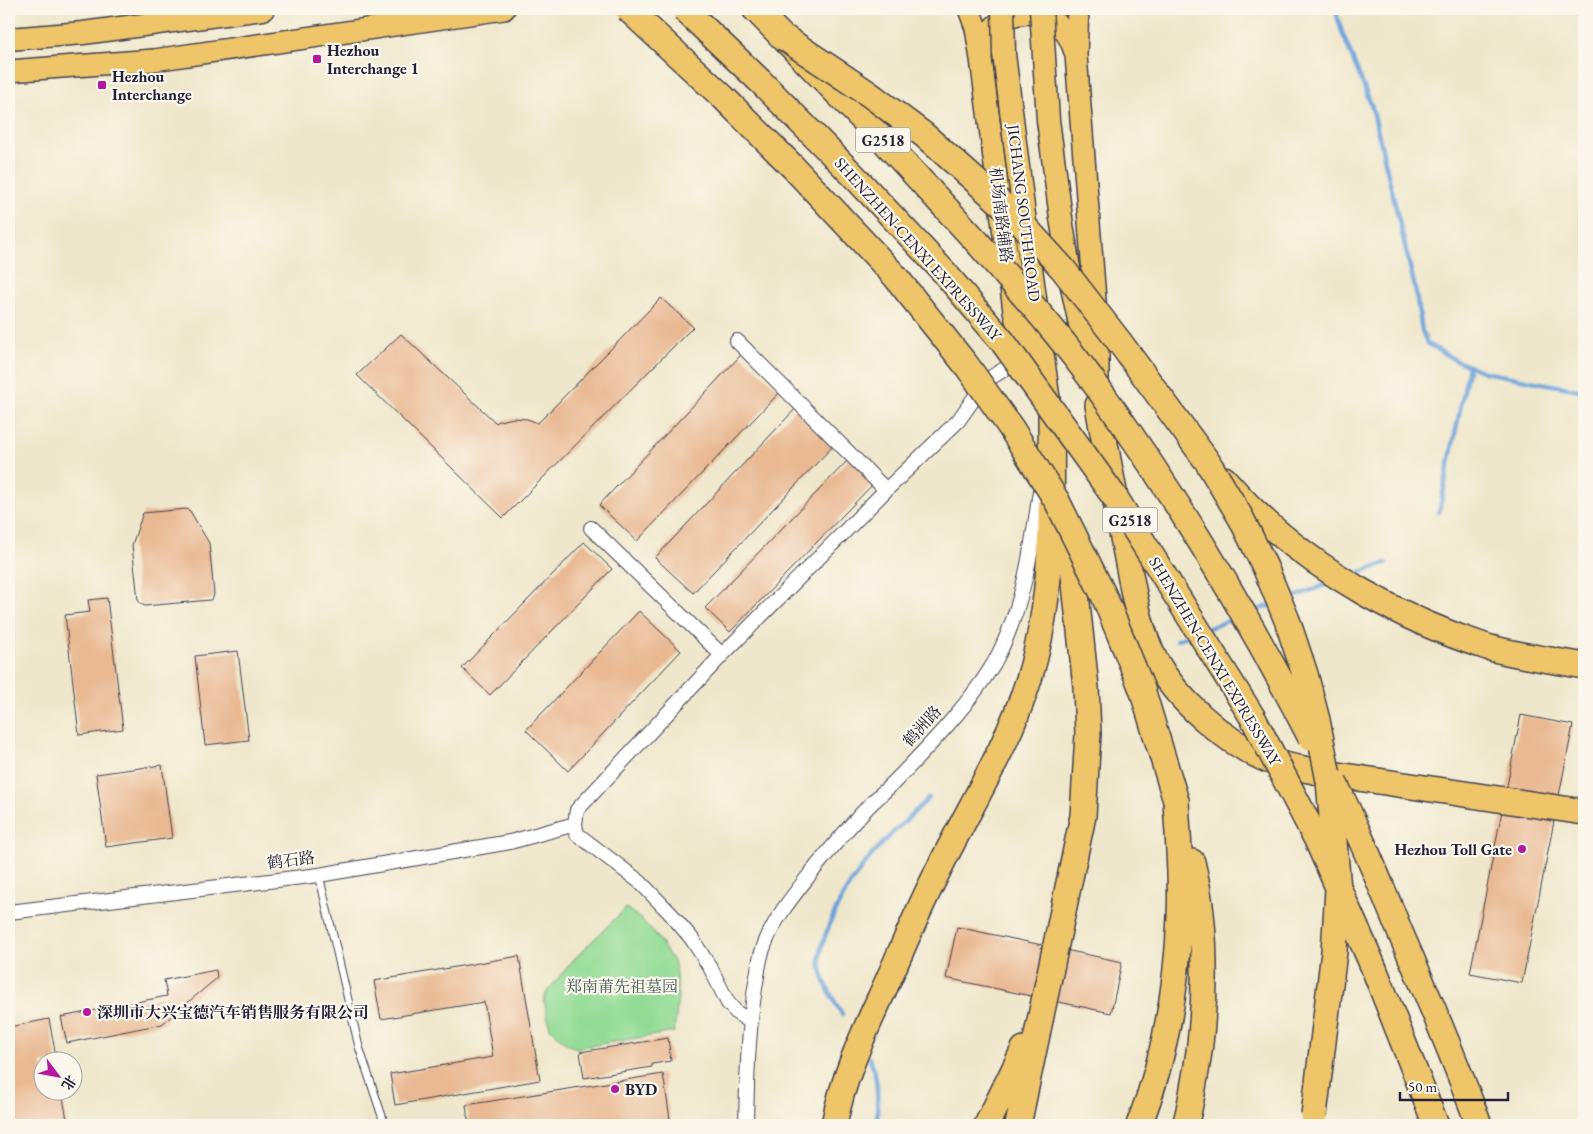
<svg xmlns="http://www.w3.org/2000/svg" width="1593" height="1134" font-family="'EB Garamond','Noto Serif SC',serif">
<rect width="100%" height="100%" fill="#fbf7ec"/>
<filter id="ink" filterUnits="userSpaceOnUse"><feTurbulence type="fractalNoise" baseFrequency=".02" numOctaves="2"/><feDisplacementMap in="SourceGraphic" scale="10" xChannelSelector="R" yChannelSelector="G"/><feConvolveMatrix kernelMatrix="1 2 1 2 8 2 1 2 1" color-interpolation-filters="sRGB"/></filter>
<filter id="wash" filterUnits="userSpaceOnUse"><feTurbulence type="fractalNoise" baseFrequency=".0096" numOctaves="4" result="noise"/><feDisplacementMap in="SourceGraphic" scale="20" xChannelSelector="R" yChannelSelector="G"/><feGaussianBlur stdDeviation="1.12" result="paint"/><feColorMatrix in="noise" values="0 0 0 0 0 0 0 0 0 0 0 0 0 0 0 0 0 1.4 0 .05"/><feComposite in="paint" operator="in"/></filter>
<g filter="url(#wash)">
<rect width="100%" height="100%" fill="#efe7cb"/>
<!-- green -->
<path fill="#93db95" stroke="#5a7e68" d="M626,908L641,919L656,935L675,964L678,998L674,1032L577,1048L568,1045L550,1028L544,1001L546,993L575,958Z"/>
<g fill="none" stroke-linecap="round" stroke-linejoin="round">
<!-- stream -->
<path stroke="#6ca2da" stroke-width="4.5" d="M1335,9L1342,32L1372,107L1415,288L1422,331L1427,343L1455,360L1484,372L1584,391
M1439,512L1469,366
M1352,575L1386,563
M1286,600L1333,582
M1251,612L1272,605
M1206,629L1236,618
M1177,640L1192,634
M842,1014C832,997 819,977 820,957C821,946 826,933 830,923C837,906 846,889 858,873C876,846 906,821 929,798
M869,1058C880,1077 877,1104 877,1125"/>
</g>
<g id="blocks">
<!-- building -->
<path fill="#e9b993" d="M661,298L693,327L503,518L357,375L401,334L496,423L499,421L514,418L527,419L538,423Z
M741,355L781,391L637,541L599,505Z
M797,407L836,443L693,593L655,558Z
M850,458L875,482L730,632L705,608Z
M186,509L190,511L209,543L214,594L213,598L210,600L145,606L141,604L138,600L132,545L143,513Z
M584,542L612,569L490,695L462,668Z
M107,598L123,729L79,735L65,615L90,612L88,600Z
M639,611L681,651L568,771L526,730Z
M238,651L249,740L205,745L195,656Z
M1521,715L1573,725L1522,983L1470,973Z
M162,765L172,838L106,847L96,774Z
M957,927L1122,962L1111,1013L946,978Z
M519,956L540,1080L395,1105L390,1074L493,1057L484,1002L381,1019L374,981Z
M216,970L217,978L162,1024L67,1043L61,1017L167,996L164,980Z
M49,1019L57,1062H42V1092H62L68,1125H9V1027Z
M668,1038L671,1061L652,1064V1067L584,1078L580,1052Z
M663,1074L671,1125H469L466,1105Z"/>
</g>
</g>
<g filter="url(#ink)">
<use href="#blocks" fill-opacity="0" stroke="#414051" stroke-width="1"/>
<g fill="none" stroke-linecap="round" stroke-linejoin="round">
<!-- service casing -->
<g stroke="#414051" stroke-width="9">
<path id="service" d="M319,875L359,1047L385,1125"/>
</g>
<!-- minor casing -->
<g stroke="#414051" stroke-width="16">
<path id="minor" d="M737,341L886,490
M591,528L722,655
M9,912L319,875L510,842L575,824
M751,1022L737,1013L728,1003L711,969L692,939L670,913L640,882L577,834L575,824L577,810L722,655L886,490L958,421L987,380L1022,358
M746,1125C747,1078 748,1029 756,982C758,972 759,959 763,949C773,920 792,897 811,873C828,852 846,830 865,810C876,798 889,788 900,776C932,743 971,702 994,663C1025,607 1033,540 1042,477"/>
</g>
<!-- primary casing -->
<g stroke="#414051" stroke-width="24">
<path id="primary" d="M969,9L976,28L981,59L1014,311L1025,356L1033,374
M1078,9L1076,55L1098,338V383
M981,57C982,50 984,42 988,35C1004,9 1041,6 1062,28C1069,35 1072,43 1075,52
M9,71L154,60L504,9"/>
</g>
<!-- trunk casing -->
<g stroke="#414051" stroke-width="25">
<path id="trunk" d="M9,39L83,33L263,9
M1061,218L1072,287L1092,380
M1025,223L1050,410"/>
</g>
<!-- motorway casing -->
<g stroke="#414051" stroke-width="28">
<path id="motorway" d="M755,9L887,144L978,243
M1098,405C1106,451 1115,497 1124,543C1132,581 1137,625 1155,660C1176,699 1223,740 1263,758C1280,766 1300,768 1318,772L1584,812
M1224,479C1234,490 1244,502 1255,512C1319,573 1403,620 1487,647C1518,656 1553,660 1584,666
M834,1125C842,1081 861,1039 880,998C898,959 914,919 933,881C965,814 1007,750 1029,679C1055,594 1052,505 1051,417
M987,1125L1024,1049
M1018,1125L1083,816L1088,734L1086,687L1073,566L1068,528
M1139,1125C1165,1059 1177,987 1180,916C1182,878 1178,839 1176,801
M1185,1125C1189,1113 1191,1100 1193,1088C1207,1018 1209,931 1192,862"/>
</g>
<!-- service -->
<use href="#service" stroke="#fff" stroke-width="7"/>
<!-- minor -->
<use href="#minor" stroke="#fff" stroke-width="14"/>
<!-- primary -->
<use href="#primary" stroke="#eec569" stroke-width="21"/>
<!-- trunk -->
<use href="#trunk" stroke="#eec569" stroke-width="22"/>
<!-- motorway -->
<use href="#motorway" stroke="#eec569" stroke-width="25"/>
<!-- trunk-bridge casing -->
<g stroke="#414051" stroke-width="25" stroke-linecap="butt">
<path id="trunk-bridge" d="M1003,9L1004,54L1025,223
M1041,9L1048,120L1061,218"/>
</g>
<!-- motorway-bridge casing -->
<g stroke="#414051" stroke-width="28" stroke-linecap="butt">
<path id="motorway-bridge" d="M628,9L724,98L793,167L895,276L967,366L1011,428L1057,501L1104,596L1142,689L1176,801
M684,9L760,81L855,177L944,272L1003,342L1116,499L1253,718L1317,840L1373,966L1436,1125
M785,38L869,94L924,135L1013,214L1063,269L1121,344L1207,461L1241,518L1265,567L1287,620L1305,674L1317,720L1329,781L1338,889L1334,952L1314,1115
M978,243C1021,292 1065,341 1103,395C1181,504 1250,619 1311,738
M1334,782C1359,831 1379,881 1400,932C1428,996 1455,1060 1479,1125"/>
</g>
<!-- trunk-bridge -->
<use href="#trunk-bridge" stroke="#eec569" stroke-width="22"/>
<!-- motorway-bridge -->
<use href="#motorway-bridge" stroke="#eec569" stroke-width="25"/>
</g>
</g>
<!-- markers -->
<g fill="#b5179e" stroke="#fbf7ec" stroke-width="2">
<rect x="312" y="54" width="10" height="10" rx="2.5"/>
<rect x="97" y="80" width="10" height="10" rx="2.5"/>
<circle cx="1522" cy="849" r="5"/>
<circle cx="87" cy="1012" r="5"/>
<circle cx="615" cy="1089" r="5"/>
</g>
<g text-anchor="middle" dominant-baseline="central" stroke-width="4.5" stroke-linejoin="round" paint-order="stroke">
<!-- shield labels -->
<g fill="#fbf7ec" stroke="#636270" stroke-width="1">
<rect x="855.5" y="127.5" width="55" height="25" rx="4"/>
<rect x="1102.5" y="507.5" width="55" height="25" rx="4"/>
</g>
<g font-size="15" font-weight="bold" fill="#22223b">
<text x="883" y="140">G2518</text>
<text x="1130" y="520">G2518</text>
</g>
<!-- poi labels -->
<g font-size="16" font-weight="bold" fill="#22223b" stroke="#fbf7ec" text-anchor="start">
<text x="327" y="50">Hezhou<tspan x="327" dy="18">Interchange 1</tspan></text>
<text x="112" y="76">Hezhou<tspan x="112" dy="18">Interchange</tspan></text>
<text x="1512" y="849" text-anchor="end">Hezhou Toll Gate</text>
<text x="97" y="1012">深圳市大兴宝德汽车销售服务有限公司</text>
<text x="625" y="1089">BYD</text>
</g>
<!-- street labels -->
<g font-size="16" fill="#22223b" stroke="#fbf7ec">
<text transform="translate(1024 213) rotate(83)">JICHANG SOUTH ROAD</text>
<text transform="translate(1001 215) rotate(83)">机场南路辅路</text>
<text transform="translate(918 249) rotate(48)">SHENZHEN-CENXI EXPRESSWAY</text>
<text transform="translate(1215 661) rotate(59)">SHENZHEN-CENXI EXPRESSWAY</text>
<text transform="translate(922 726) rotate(-48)">鹤洲路</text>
<text transform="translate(291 860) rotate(-7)">鹤石路</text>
</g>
<!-- park labels -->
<g font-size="16" fill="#445a56" stroke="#fbf7ec">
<text x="622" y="986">郑南莆先祖墓园</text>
</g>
</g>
<!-- margin -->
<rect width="1593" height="1134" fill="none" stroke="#fbf7ec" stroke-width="30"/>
<!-- north arrow -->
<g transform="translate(58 1076) rotate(122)"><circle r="24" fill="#fbf7ec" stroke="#a4a2a5"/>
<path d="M0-4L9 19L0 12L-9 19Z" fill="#b5179e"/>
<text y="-8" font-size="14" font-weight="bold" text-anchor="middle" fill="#22223b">北</text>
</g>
<!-- scale -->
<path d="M1400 1092v8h108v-8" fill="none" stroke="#22223b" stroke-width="2.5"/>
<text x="1408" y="1092" font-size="15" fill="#22223b" stroke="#fbf7ec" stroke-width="4" paint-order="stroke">50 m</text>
</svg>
